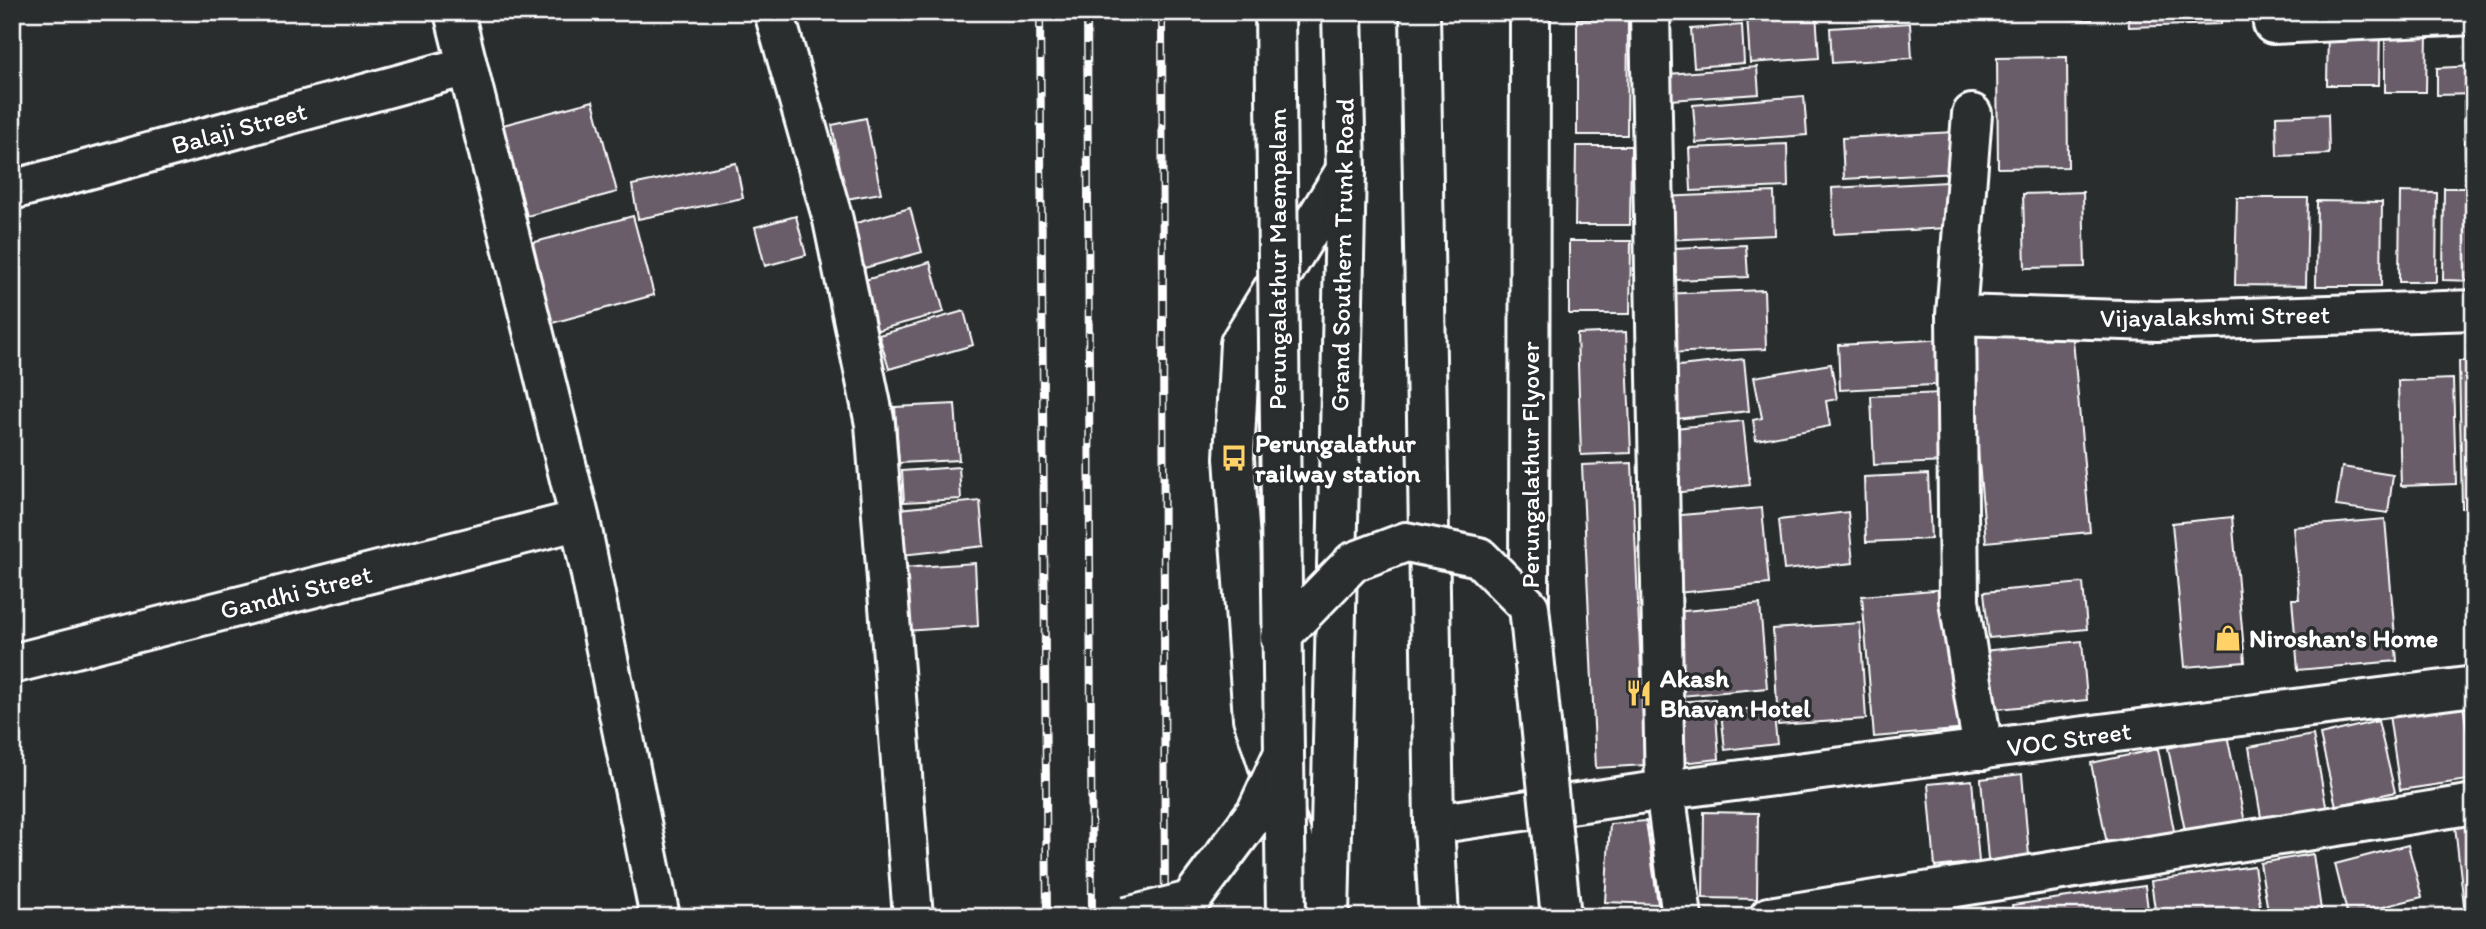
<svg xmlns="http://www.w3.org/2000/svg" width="2486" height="929" font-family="Itim,sans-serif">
<rect width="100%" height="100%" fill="#2a2d2e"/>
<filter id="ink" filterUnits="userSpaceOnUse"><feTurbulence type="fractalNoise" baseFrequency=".0143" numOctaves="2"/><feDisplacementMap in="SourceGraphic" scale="14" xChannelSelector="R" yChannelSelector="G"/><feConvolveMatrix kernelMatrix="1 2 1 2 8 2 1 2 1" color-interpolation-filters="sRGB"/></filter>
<g filter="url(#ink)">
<!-- building -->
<path fill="#695d6b" stroke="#fff" stroke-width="2" d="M1788,12H1816L1819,58L1750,63L1747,15Z
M1876,12H2092V20Z
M2128,12H2221V24L2129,27Z
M1577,19H1628L1627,135H1577Z
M1910,23L1912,58L1832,63L1830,28Z
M1742,25L1744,63L1694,67L1691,29Z
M2328,27H2380L2379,85H2327Z
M2385,31H2427L2426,92H2385Z
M2067,57L2068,167L1998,168L1997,58Z
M2474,66V94L2437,95V68Z
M1757,67L1759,94L1670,100L1668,74Z
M1804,96L1807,135L1696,143L1693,105Z
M593,101L617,192L527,216L503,125Z
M2464,101H2474V158H2465Z
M2328,114L2329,154L2277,156L2276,116Z
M866,118L881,193L846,199L832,125Z
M1954,132L1956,173L1844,179L1842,138Z
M1787,144L1788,187L1691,191L1689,148Z
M1576,146H1631L1630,225H1575Z
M736,163L743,198L638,219L632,185Z
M1947,182L1948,228L1834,234L1832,188Z
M2444,188H2474V281L2443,280Z
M1774,192L1775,235L1664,240L1662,197Z
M2083,192L2085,267L2025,268L2023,194Z
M2400,192L2437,193L2436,282H2399Z
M2237,198H2308L2306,286L2235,285Z
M2317,201L2382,202L2381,286H2316Z
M910,208L922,252L861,269L849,225Z
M633,216L654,295L545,325L524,245Z
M796,216L806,255L765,266L755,227Z
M1569,241H1631L1630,314H1569Z
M1746,245L1748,277L1674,280L1673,248Z
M930,262L944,312L867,333L854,283Z
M1764,290L1766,349L1662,353L1660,294Z
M964,311L973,345L889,369L879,335Z
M2072,328L2090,532L1986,542L1968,337Z
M1626,332L1631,453L1581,455L1577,334Z
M1948,339L1950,384L1840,390L1838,345Z
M1744,359L1749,411L1676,419L1670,367Z
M2459,361H2474V508H2462Z
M1831,364L1837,399L1826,401L1830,426L1756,440L1753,420L1762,418L1754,377Z
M2453,379L2456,484L2401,486L2398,381Z
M1944,393L1947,462L1874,465L1871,396Z
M955,404L959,460L899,463L895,407Z
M1743,421L1750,485L1672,493L1665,429Z
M1632,463L1645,765L1596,768L1582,465Z
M959,467L961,499L904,502L902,471Z
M2342,467L2393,475L2388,513L2336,506Z
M1928,474L1931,539L1866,542L1864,477Z
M980,501L984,546L902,555L898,509Z
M1762,508L1769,584L1677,593L1670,516Z
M1848,512L1853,563L1784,570L1779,520Z
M2232,517L2245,662L2185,667L2172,523Z
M2385,519L2397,661L2298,670L2292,599H2299L2293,527Z
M975,563L978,626L905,631L901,568Z
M2083,583L2087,629L1989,638L1984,592Z
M1957,588L1968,729L1874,737L1862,596Z
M1760,604L1767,688L1681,696L1674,612Z
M1860,623L1866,719L1778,725L1773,629Z
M2082,641L2087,700L1989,710L1983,651Z
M1715,699L1719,759L1681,763L1677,702Z
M2463,704L2474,779L2400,790L2389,715Z
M1773,706L1777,744L1725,750L1721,712Z
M2378,721L2395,792L2336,806L2320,735Z
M2227,735L2248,837L2189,850L2168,748Z
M2313,735L2327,811L2262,823L2249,747Z
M2158,749L2177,846L2110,859L2091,763Z
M2022,774L2030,867L1989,871L1981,779Z
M1972,780L1979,862L1935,867L1928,784Z
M1704,812L1758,813L1757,899L1703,898Z
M2474,815V904L2464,905L2454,817Z
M1646,821L1658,904L1605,902L1610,824Z
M2408,845L2422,897L2348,916L2335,864Z
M2313,854L2322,917H2269L2260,863Z
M2254,866L2262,917H2156L2151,881Z
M2145,886L2149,917H2013L2012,905Z
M1607,913L1651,914V917H1607Z"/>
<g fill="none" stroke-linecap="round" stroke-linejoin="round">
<!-- minor casing -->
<g stroke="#fff" stroke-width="44">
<path id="minor" d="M454,12L580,520L660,917
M774,12L833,220L875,424L913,917
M1650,12L1665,790L1682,917
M2273,24L2474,15
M1972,114L1956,315L1959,601L1983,750
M12,190L467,66
M1956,315L2157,321L2474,310
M12,664L580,520
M1434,824L1665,790L2474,686
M1318,917L1253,718L1234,458L1240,343L1346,170
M1769,917L2474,804"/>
</g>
<!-- highway casing -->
<g stroke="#fff" stroke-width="44">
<path id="highway" d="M1420,12L1434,824L1439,917
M1529,607L1530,12
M1329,917L1346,170L1342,12"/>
</g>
<!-- minor -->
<use href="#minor" stroke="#2a2d2e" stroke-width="38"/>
<!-- highway -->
<use href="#highway" stroke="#2a2d2e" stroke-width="38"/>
<!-- rail casing -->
<g stroke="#fff" stroke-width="8">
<path id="rail" d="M1040,12L1047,917
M1087,12L1092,917
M1162,12L1165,917"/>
</g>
<!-- rail -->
<use href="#rail" stroke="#2a2d2e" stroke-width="5" stroke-dasharray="16" stroke-linecap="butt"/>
<!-- major-bridge casing -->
<g stroke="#fff" stroke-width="44" stroke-linecap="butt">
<path id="major-bridge" d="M1127,917L1190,901L1257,811L1282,757"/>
</g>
<!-- highway-bridge casing -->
<g stroke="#fff" stroke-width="44" stroke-linecap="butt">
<path id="highway-bridge" d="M1275,12L1286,917
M1280,637L1353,562L1406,542L1479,557L1529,607L1561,917"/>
</g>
<!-- major-bridge -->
<use href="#major-bridge" stroke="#2a2d2e" stroke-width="38"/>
<!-- highway-bridge -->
<use href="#highway-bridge" stroke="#2a2d2e" stroke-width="38"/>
</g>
</g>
<!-- icons -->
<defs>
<g id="bus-bare" transform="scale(2.1)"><path d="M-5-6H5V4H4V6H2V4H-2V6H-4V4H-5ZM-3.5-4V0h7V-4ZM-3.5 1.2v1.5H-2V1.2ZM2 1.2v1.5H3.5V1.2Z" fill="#ffd166" stroke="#2a2d2e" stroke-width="2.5" paint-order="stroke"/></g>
<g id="shop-bare" transform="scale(2.1)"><path d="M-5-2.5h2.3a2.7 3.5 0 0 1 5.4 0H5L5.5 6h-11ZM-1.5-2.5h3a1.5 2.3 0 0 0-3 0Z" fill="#ffd166" stroke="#2a2d2e" stroke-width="2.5" paint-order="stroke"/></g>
<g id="restaurant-bare" transform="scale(2.1)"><path d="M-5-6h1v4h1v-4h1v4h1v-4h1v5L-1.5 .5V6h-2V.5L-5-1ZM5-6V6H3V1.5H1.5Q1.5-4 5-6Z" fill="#ffd166" stroke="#2a2d2e" stroke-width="2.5" paint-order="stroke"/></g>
</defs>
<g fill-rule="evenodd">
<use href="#bus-bare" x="1234" y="458"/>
<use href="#shop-bare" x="2228" y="638"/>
<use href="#restaurant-bare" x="1639" y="693"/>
</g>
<g text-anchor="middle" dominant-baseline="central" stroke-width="7" stroke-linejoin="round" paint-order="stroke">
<!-- street labels -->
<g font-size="26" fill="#fff" stroke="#2a2d2e">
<text transform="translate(239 128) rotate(-15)">Balaji Street</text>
<text transform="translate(1342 255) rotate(-89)">Grand Southern Trunk Road</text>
<text transform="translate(1277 259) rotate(-90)">Perungalathur Maempalam</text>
<text transform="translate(2215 316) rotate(-1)">Vijayalakshmi Street</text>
<text transform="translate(1530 465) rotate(-90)">Perungalathur Flyover</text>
<text transform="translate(296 592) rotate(-14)">Gandhi Street</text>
<text transform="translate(2069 739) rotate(-8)">VOC Street</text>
</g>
<!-- poi labels -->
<g font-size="26" font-weight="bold" fill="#fff" stroke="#2a2d2e" text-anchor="start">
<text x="1255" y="443">Perungalathur<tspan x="1255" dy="30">railway station</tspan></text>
<text x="2249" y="638">Niroshan's Home</text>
<text x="1660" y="678">Akash<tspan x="1660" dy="30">Bhavan Hotel</tspan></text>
</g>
</g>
<!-- margin -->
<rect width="2486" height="929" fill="none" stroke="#2a2d2e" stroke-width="42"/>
<rect x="21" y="21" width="2444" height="887" fill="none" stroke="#fff" stroke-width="2.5" filter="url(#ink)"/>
</svg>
